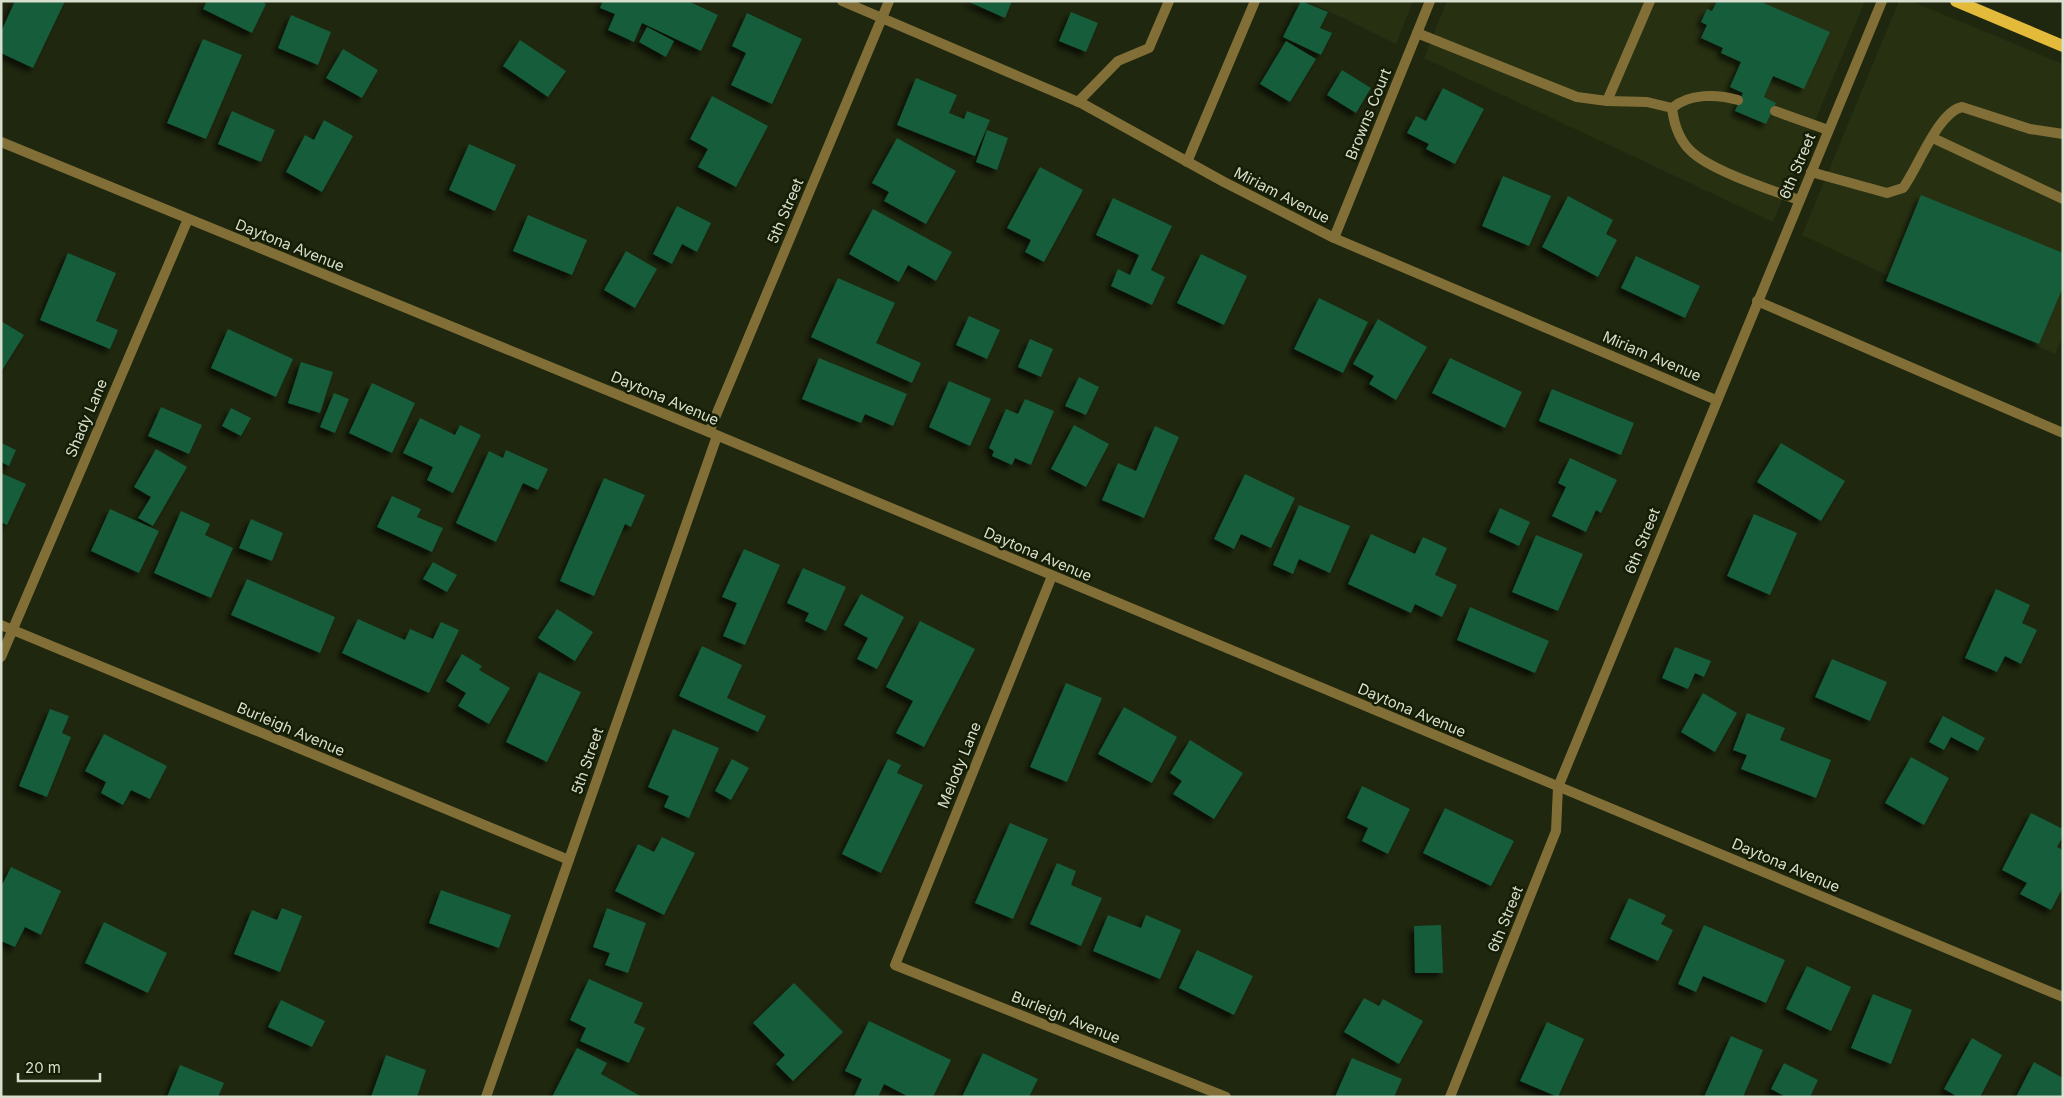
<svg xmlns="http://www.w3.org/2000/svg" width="2064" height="1098" font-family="Inter,sans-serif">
<defs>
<filter id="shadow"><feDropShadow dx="-4.5" dy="4.5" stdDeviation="2.5" flood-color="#0009"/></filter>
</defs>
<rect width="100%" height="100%" fill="#1f270e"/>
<!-- built -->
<path fill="#273111" d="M1308,1H1413L1396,44Z
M1447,1H1865L1773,222L1424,58Z
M1899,1H1911L2063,64V336L2055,354L1802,235Z"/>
<!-- building -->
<path fill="#145d3b" filter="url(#shadow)" d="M15,1H65L33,68L1,53V32Z
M207,1H261L266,4L252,33L203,9Z
M603,1H688L718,15L701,51L642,23L634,42L608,30L615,14L600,8Z
M967,1H1012L1005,18Z
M1301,1L1328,12L1320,28L1332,33L1321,55L1283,37Z
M1717,1H1759L1830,32L1804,89L1773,76L1764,97L1776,103L1766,124L1735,111L1743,93L1730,87L1741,62L1721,53L1723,48L1701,38L1707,25L1701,22L1707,9L1712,11Z
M1071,12L1098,23L1086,52L1059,41Z
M747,13L802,39L772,104L731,85L746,53L732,46Z
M291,15L331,32L318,65L278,48Z
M647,27L674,41L666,57L639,42Z
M203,39L242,55L206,139L167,123Z
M520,40L566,71L548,97L503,66Z
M1286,41L1316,59L1290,102L1260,84Z
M343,49L378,70L362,98L326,78Z
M1342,70L1371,88L1356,113L1327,95Z
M916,78L957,95L949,113L964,119L967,111L990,120L975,156L897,125Z
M1443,88L1484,109L1455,164L1426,149L1429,144L1407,133L1416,116L1426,121Z
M712,96L768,126L736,187L698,167L708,149L690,139Z
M232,111L275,130L261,162L218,144Z
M324,120L353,136L322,192L286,172L305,135L314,140Z
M987,130L1008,138L997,170L976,162Z
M897,138L956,171L926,224L884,201L889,192L872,183Z
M469,144L516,165L495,211L449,190Z
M1040,167L1083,190L1044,262L1025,252L1031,240L1007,228Z
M1503,176L1551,196L1529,246L1482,226Z
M1921,195L2063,253V287L2039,344L1886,281Z
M1568,196L1613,220L1606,234L1617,240L1598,277L1542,247Z
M1113,198L1172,226L1151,270L1165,277L1152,305L1111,286L1118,269L1130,275L1139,255L1096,235Z
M677,206L711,223L697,252L682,244L672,264L653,254Z
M873,209L952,252L936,281L908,265L899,282L849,254Z
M528,215L587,240L572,275L513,251Z
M626,251L657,269L635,308L604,290Z
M68,253L116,273L96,321L118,330L110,349L40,320Z
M1201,254L1247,276L1224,325L1177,303Z
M1636,256L1700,286L1685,318L1621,288Z
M838,278L895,303L876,343L921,363L912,383L811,337Z
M1319,298L1368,322L1343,373L1294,349Z
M969,316L1000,330L987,359L956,345Z
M1378,319L1427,347L1396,400L1369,384L1374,376L1353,364Z
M1,321L24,335L1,372Z
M228,329L293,359L276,397L211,368Z
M1030,339L1053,349L1041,377L1018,367Z
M819,358L907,394L893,426L865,414L861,423L802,399Z
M1450,358L1522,392L1505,428L1432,393Z
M301,362L333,372L320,413L288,403Z
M1079,377L1099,387L1086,415L1065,406Z
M949,381L991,399L970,446L929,427Z
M372,383L415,403L392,453L349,433Z
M1552,389L1634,423L1621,455L1539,421Z
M334,393L349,399L335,433L320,427Z
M1025,399L1054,411L1031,465L1015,458L1012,465L992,456L994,451L989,448L1006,409L1018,414Z
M161,407L202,425L189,454L148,436Z
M231,408L251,418L241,436L222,426Z
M420,418L455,435L460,425L481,435L453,493L427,480L433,467L403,453Z
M1074,425L1109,444L1086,487L1051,469Z
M1155,426L1179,437L1144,518L1102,500L1118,463L1136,471Z
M1,443L16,450L9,466L1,462Z
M1781,443L1845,481L1821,521L1757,482Z
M156,449L187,467L153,526L138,518L151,497L134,487Z
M506,450L548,469L538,490L523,483L496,542L456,523L489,451L503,458Z
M1570,458L1617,480L1601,513L1596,510L1586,532L1552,516L1566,487L1558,483Z
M1,473L26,484L7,525L1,522Z
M1245,474L1295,498L1271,548L1241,534L1234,549L1214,539Z
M604,478L645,495L631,527L625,524L594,596L560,581Z
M392,496L421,509L417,517L443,528L432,552L377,527Z
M1299,505L1350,526L1330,573L1299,559L1293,574L1273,565Z
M1500,508L1530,522L1519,546L1489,532Z
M110,509L159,531L139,573L91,551Z
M181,511L210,524L205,535L233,548L211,598L154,573Z
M1754,514L1797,533L1770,595L1727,576Z
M251,519L283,533L272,561L239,548Z
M1371,534L1415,554L1423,537L1447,548L1435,575L1457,585L1442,617L1415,604L1411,613L1348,584Z
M1536,535L1583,554L1558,611L1512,592Z
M744,549L780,565L745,645L723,636L737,603L722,597Z
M433,562L457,575L447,592L423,579Z
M803,568L846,587L826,631L805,621L809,613L787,603Z
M247,579L335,617L320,653L231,615Z
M1996,589L2030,605L2022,623L2037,630L2021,664L2005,656L1997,672L1965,658Z
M861,594L904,617L877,669L857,659L868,638L844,625Z
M1470,607L1549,641L1535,673L1457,640Z
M557,609L593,632L575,661L538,638Z
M358,619L405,640L410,629L433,639L441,622L459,630L429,693L342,653Z
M920,621L975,649L924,747L896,733L913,701L886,687Z
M702,646L742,665L727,698L766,716L758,732L679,696Z
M1675,647L1711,661L1704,677L1695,673L1688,689L1662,678Z
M462,654L482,666L479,670L510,688L489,724L458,706L466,693L446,681Z
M1832,659L1887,682L1870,721L1815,697Z
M539,672L581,692L547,762L506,742Z
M1066,683L1102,698L1067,782L1030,767Z
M1703,693L1737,713L1715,752L1681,732Z
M1124,707L1177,737L1152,783L1098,754Z
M50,709L69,716L62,733L71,737L47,797L19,786Z
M1747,713L1785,728L1780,740L1831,760L1816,798L1741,769L1747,755L1733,750Z
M1943,716L1985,738L1978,751L1951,737L1944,750L1929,742Z
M673,729L719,748L689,818L664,807L669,796L648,787Z
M104,734L167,766L150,799L131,790L123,805L101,793L106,782L85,771Z
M1190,740L1243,773L1214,819L1173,794L1182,781L1170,773Z
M1911,757L1949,778L1924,825L1885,803Z
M732,759L749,768L731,800L715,791Z
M888,759L901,765L897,773L923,785L881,873L842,854Z
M1362,786L1410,809L1388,854L1362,841L1368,828L1347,818Z
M1445,808L1514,841L1491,886L1423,853Z
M2031,813L2063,829V836L2057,847L2063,850V887L2051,910L2020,894L2027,883L2002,870Z
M1010,823L1048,839L1013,919L975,903Z
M662,837L695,853L664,915L615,891L638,844L654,852Z
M1057,863L1076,871L1071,885L1102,898L1081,946L1030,924Z
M11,867L61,891L41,935L25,927L15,947L1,941V887Z
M441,890L511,915L499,948L429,923Z
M1629,898L1666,915L1661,924L1673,930L1658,961L1610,939Z
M282,908L302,916L280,972L234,954L252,910L277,920Z
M607,908L646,923L628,973L605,965L610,953L593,947Z
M1108,915L1141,928L1146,915L1181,930L1160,979L1093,951Z
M104,922L167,953L148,993L85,963Z
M1441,925L1443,973H1415L1414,926Z
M1704,925L1785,960L1766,1003L1703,976L1696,992L1678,984Z
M1197,950L1253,976L1234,1015L1179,988Z
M1807,966L1851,987L1831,1031L1786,1009Z
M589,979L643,1003L634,1023L645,1028L629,1063L580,1041L586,1028L570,1020Z
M794,983L843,1032L793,1081L776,1064L785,1055L753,1023Z
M1873,994L1912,1010L1891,1064L1851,1048Z
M1364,998L1379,1006L1383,999L1423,1021L1399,1064L1344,1032Z
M281,1000L325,1021L312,1047L268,1027Z
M869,1021L951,1060L933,1097H909L884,1084L878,1097H854L862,1079L845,1071Z
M1547,1022L1584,1039L1558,1097L1520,1081Z
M1731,1036L1763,1050L1743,1097H1704Z
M1972,1038L2002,1055L1980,1097H1958L1944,1089Z
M577,1048L607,1063L601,1074L642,1097H552Z
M983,1053L1038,1079L1029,1097H962Z
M386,1055L426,1070L417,1097H371Z
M1352,1058L1402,1079L1394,1097H1335Z
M2034,1062L2063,1078V1097H2016Z
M1784,1063L1818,1080L1810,1097H1786L1771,1089Z
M180,1065L224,1083L218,1097H167Z"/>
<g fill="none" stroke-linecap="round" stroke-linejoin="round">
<!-- service -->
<path stroke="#826f38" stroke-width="10" d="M1417,33L1577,97L1607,101L1647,102L1672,108C1674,125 1680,142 1693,153C1715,172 1771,190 1799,200
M1607,101L1650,1
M1078,102L1118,61L1149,48L1169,1
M1672,108C1689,93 1718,94 1738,100
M1775,111L1828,130
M1933,138L2063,199
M1187,162L1255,1
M1811,172L1887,193L1903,188C1918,168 1938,112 1962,107L2030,129L2063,134"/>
<!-- minor -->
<path stroke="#826f38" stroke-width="10" d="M842,1L1083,104L1224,182L1334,238L1716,400
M1334,238L1430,1
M1757,301L2063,433
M709,432L889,1
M1052,576L895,965L1226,1097
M1,625L569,860
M1,657L188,219
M486,1097L717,436
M1450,1097L1556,831L1558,787"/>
<!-- tertiary -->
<path stroke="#826f38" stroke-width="10" d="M1,142L709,432L2063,997
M1558,787L1882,1"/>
<!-- primary -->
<path stroke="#e3ba3a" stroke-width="12" d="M1956,1L2063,46"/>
</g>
<g text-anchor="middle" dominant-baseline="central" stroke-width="5" stroke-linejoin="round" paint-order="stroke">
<!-- street labels -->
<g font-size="15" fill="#d8dfcf" stroke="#161d05">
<text transform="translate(1368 114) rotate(-68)">Browns Court</text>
<text transform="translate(1797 166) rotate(-67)">6th Street</text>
<text transform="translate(1282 195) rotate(27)">Miriam Avenue</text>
<text transform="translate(785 211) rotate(-67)">5th Street</text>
<text transform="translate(290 245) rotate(22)">Daytona Avenue</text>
<text transform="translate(1652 356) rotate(23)">Miriam Avenue</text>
<text transform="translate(665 398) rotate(23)">Daytona Avenue</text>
<text transform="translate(86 418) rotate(-67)">Shady Lane</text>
<text transform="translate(1642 541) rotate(-68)">6th Street</text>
<text transform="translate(1038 554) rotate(23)">Daytona Avenue</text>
<text transform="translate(1412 710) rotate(23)">Daytona Avenue</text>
<text transform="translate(291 729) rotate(23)">Burleigh Avenue</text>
<text transform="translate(587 761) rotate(-71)">5th Street</text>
<text transform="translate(959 765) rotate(-68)">Melody Lane</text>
<text transform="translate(1786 865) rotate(23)">Daytona Avenue</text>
<text transform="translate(1505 919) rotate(-68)">6th Street</text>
<text transform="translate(1066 1017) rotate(22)">Burleigh Avenue</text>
</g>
</g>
<!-- border -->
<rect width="2064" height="1098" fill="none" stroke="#d8dfcf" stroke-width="5"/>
<!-- scale -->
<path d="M18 1073v8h82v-8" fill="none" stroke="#d8dfcf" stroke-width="2.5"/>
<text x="25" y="1073" font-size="15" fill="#d8dfcf" stroke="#161d05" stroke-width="4" paint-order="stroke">20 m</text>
</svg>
